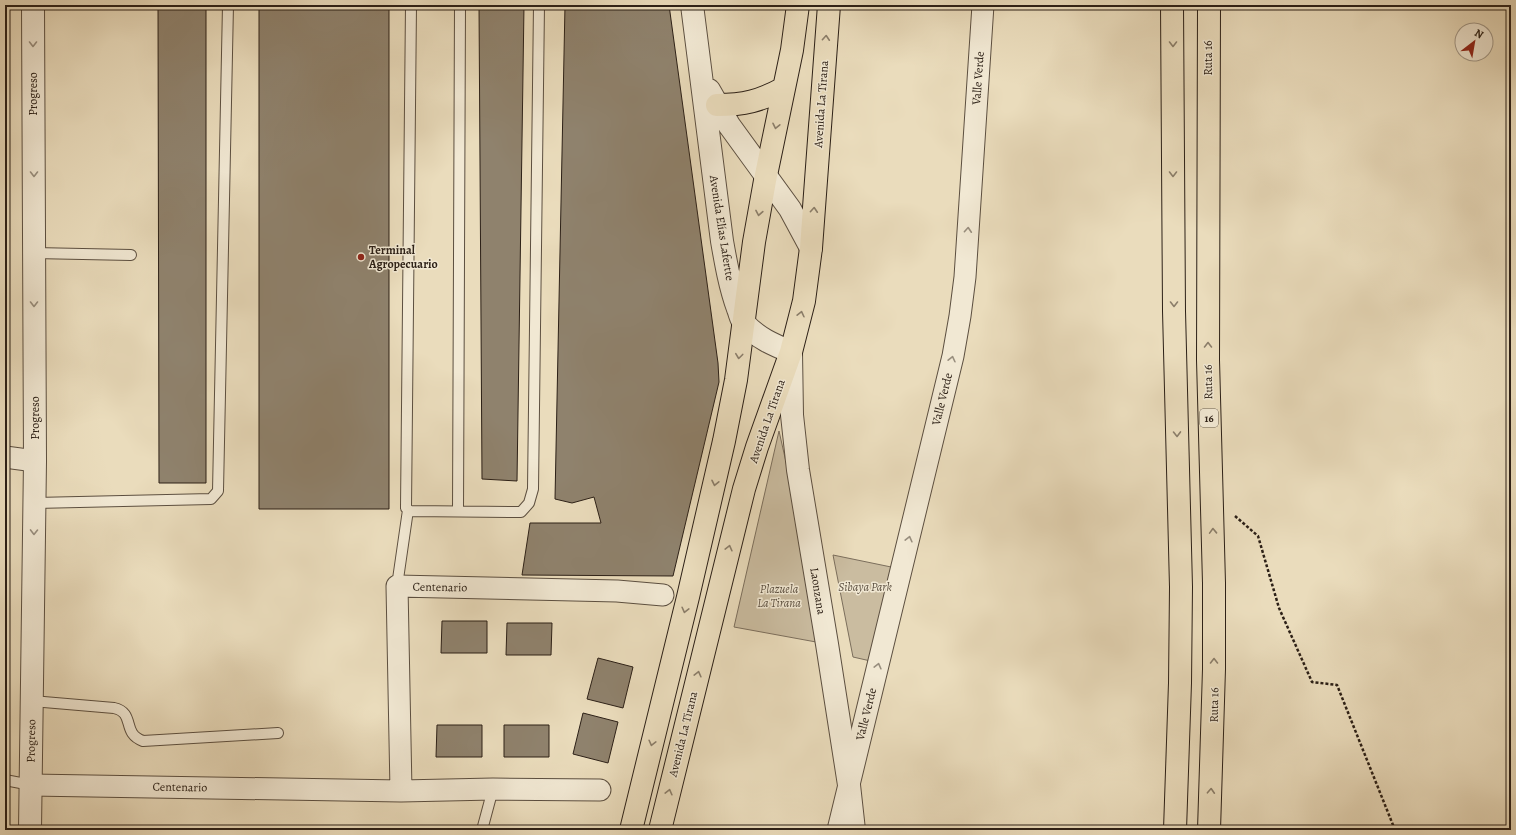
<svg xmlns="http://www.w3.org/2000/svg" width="1516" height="835" font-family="Alegreya,serif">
<rect width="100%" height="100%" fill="#eadcbc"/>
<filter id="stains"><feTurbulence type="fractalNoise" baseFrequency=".005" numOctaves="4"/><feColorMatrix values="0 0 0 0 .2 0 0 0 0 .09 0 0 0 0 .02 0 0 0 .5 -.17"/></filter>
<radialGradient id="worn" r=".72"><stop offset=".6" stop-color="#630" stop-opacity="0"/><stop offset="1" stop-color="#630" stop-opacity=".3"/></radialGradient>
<!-- green -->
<path fill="#cabca0" stroke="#7b6e5c" d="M779,431L827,644L734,627Z
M833,555L896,568L875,662L853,657Z"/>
<!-- building -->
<path fill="#8f826d" stroke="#2c2017" d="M158,5H206V483H159Z
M259,5H389V509H259Z
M479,5H524L517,481L482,479Z
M565,5H669L718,363L719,382L673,576L522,575L530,523H601L594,497L572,503L555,499Z
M442,621H487V653H441Z
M507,623H552L551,655H506Z
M598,658L633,667L623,708L587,699Z
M583,713L618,722L608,763L573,754Z
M437,725H482V757H436Z
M504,725H549V757H504Z"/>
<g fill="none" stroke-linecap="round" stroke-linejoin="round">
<!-- service casing -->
<g stroke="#5c4f40" stroke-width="12">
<path id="service" d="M411,5L406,508L410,511L521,512L529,503L533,489L539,5
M34,253L131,255
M35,503L211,499L218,491L228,5
M458,511L460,5
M397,586L408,510
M32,701L114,708C136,713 121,733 143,741L278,733
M5,780L31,785
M482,830L493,789"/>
</g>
<!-- minor casing -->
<g stroke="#5c4f40" stroke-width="23">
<path id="minor" d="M5,457L35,461
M31,785L401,791L493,789L600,790
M401,791L397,586L617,591L663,595
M838,830L953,356L960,316L965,277L983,5"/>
</g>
<!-- tertiary casing -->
<g stroke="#5c4f40" stroke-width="24">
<path id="tertiary" d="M692,5L722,241C726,264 730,287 738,309C740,314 741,320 744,323C757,338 774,345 791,352L792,415L798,470L827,644L849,785L854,830
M709,90L729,125L790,209L811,248
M30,830L35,461L33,5"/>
</g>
<!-- trunk casing -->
<g stroke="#2c2017" stroke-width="24">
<path id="trunk" d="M717,105C744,105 760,101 784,88
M631,830L688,597L724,441L736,380L754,242L766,175L792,50L798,5
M660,830L744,489L757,447L791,352L804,301L811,248L829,5"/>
</g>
<!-- motorway casing -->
<g stroke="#2c2017" stroke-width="24">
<path id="motorway" d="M1172,5L1174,311L1181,587L1180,683L1175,830
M1209,5L1208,360L1214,583V669L1209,830"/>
</g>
<!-- path -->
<path stroke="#2c2017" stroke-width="2.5" stroke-dasharray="3 2" stroke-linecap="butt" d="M1235,516L1258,536L1279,608L1312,682L1337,685L1395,830"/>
<!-- service -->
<use href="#service" stroke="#f1e8d3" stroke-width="10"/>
<!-- minor -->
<use href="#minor" stroke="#f1e8d3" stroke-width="21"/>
<!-- tertiary -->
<use href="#tertiary" stroke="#f1e8d3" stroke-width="22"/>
<!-- trunk -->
<use href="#trunk" stroke="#eadcbc" stroke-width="22"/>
<!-- motorway -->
<use href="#motorway" stroke="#eadcbc" stroke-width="22"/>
</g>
<!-- one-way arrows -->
<defs><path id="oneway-chevron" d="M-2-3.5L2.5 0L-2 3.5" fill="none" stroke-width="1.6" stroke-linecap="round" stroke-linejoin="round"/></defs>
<g stroke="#8b7e6a">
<use href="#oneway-chevron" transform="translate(826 38) rotate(-86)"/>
<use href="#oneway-chevron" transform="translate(1173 44) rotate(90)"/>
<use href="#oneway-chevron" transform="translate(776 126) rotate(102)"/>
<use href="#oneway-chevron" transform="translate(1173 174) rotate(90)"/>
<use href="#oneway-chevron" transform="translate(814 210) rotate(-86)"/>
<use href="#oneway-chevron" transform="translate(759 213) rotate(100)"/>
<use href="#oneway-chevron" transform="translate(1174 304) rotate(90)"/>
<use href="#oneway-chevron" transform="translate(801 314) rotate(-77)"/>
<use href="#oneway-chevron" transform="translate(1208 345) rotate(-90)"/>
<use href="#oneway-chevron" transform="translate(739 356) rotate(97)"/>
<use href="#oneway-chevron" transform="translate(1177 434) rotate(89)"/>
<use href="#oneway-chevron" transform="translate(715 483) rotate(102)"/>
<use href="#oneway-chevron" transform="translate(1213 531) rotate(-92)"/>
<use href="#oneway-chevron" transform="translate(729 548) rotate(-76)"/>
<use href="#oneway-chevron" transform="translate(685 610) rotate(104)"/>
<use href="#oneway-chevron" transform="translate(1214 661) rotate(-90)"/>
<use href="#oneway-chevron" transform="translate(698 674) rotate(-76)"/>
<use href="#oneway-chevron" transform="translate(652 743) rotate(104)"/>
<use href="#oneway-chevron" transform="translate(1211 791) rotate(-87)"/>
<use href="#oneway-chevron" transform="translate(669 792) rotate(-76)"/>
</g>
<g stroke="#988e7e">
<use href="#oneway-chevron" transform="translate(33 44) rotate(90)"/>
<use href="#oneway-chevron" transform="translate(34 174) rotate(90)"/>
<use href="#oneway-chevron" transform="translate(968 230) rotate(-86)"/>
<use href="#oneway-chevron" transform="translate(34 304) rotate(90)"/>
<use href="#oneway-chevron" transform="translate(952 359) rotate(-77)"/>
<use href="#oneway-chevron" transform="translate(34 532) rotate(91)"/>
<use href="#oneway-chevron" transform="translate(909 539) rotate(-76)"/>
<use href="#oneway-chevron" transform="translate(878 666) rotate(-76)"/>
</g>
<!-- markers -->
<circle fill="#8f2418" stroke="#f1e8d3" stroke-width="1.5" cx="361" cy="257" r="4"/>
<g text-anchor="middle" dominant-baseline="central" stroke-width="3" stroke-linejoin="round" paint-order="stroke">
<!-- shield labels -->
<rect fill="#f1e8d3" stroke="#675c4f" stroke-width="1" x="1200" y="409" width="18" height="18" rx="3"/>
<g font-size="11" font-weight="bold" fill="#2c2017">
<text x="1209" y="418">16</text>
</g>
<!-- street labels -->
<g font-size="12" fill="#2c2017" stroke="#f1e8d3">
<text transform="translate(1208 58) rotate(-90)">Ruta 16</text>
<text transform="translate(978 78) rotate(-86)">Valle Verde</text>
<text transform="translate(33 94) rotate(-90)">Progreso</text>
<text transform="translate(821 104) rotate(-86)">Avenida La Tirana</text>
<text transform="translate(722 228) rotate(81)">Avenida Elías Lafertte</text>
<text transform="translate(1208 382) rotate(-91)">Ruta 16</text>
<text transform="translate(942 399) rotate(-76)">Valle Verde</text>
<text transform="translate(35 418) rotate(-90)">Progreso</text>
<text transform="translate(767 421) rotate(-71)">Avenida La Tirana</text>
<text transform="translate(440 587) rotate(1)">Centenario</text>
<text transform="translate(818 591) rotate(81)">Laonzana</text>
<text transform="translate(1214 705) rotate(-89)">Ruta 16</text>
<text transform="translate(866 714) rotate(-76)">Valle Verde</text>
<text transform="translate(683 734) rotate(-76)">Avenida La Tirana</text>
<text transform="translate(31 741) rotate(-89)">Progreso</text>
<text transform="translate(180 787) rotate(1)">Centenario</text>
</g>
<!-- poi labels -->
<g font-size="12" font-weight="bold" fill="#2c2017" stroke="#f1e8d3" text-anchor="start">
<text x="369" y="250">Terminal<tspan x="369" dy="14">Agropecuario</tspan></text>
</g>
<!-- park labels -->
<g font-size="12" font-style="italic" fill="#5b4f40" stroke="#f1e8d3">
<text x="865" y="587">Sibaya Park</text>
<text x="779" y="589">Plazuela<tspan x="779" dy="14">La Tirana</tspan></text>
</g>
</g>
<!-- margin -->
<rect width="1516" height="835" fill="none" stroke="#eadcbc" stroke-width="20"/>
<rect x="6" y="6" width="1504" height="823" fill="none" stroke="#2c2017" stroke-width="2"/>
<rect x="10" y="10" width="1496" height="815" fill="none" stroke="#2c2017"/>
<!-- north arrow -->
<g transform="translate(1474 42) rotate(31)"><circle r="19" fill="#f1e8d3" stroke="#a29888"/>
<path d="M0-3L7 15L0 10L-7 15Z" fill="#8f2418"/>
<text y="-6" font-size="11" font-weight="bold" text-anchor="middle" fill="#2c2017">N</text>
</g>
<rect width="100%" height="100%" filter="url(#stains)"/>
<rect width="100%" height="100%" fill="url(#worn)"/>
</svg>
